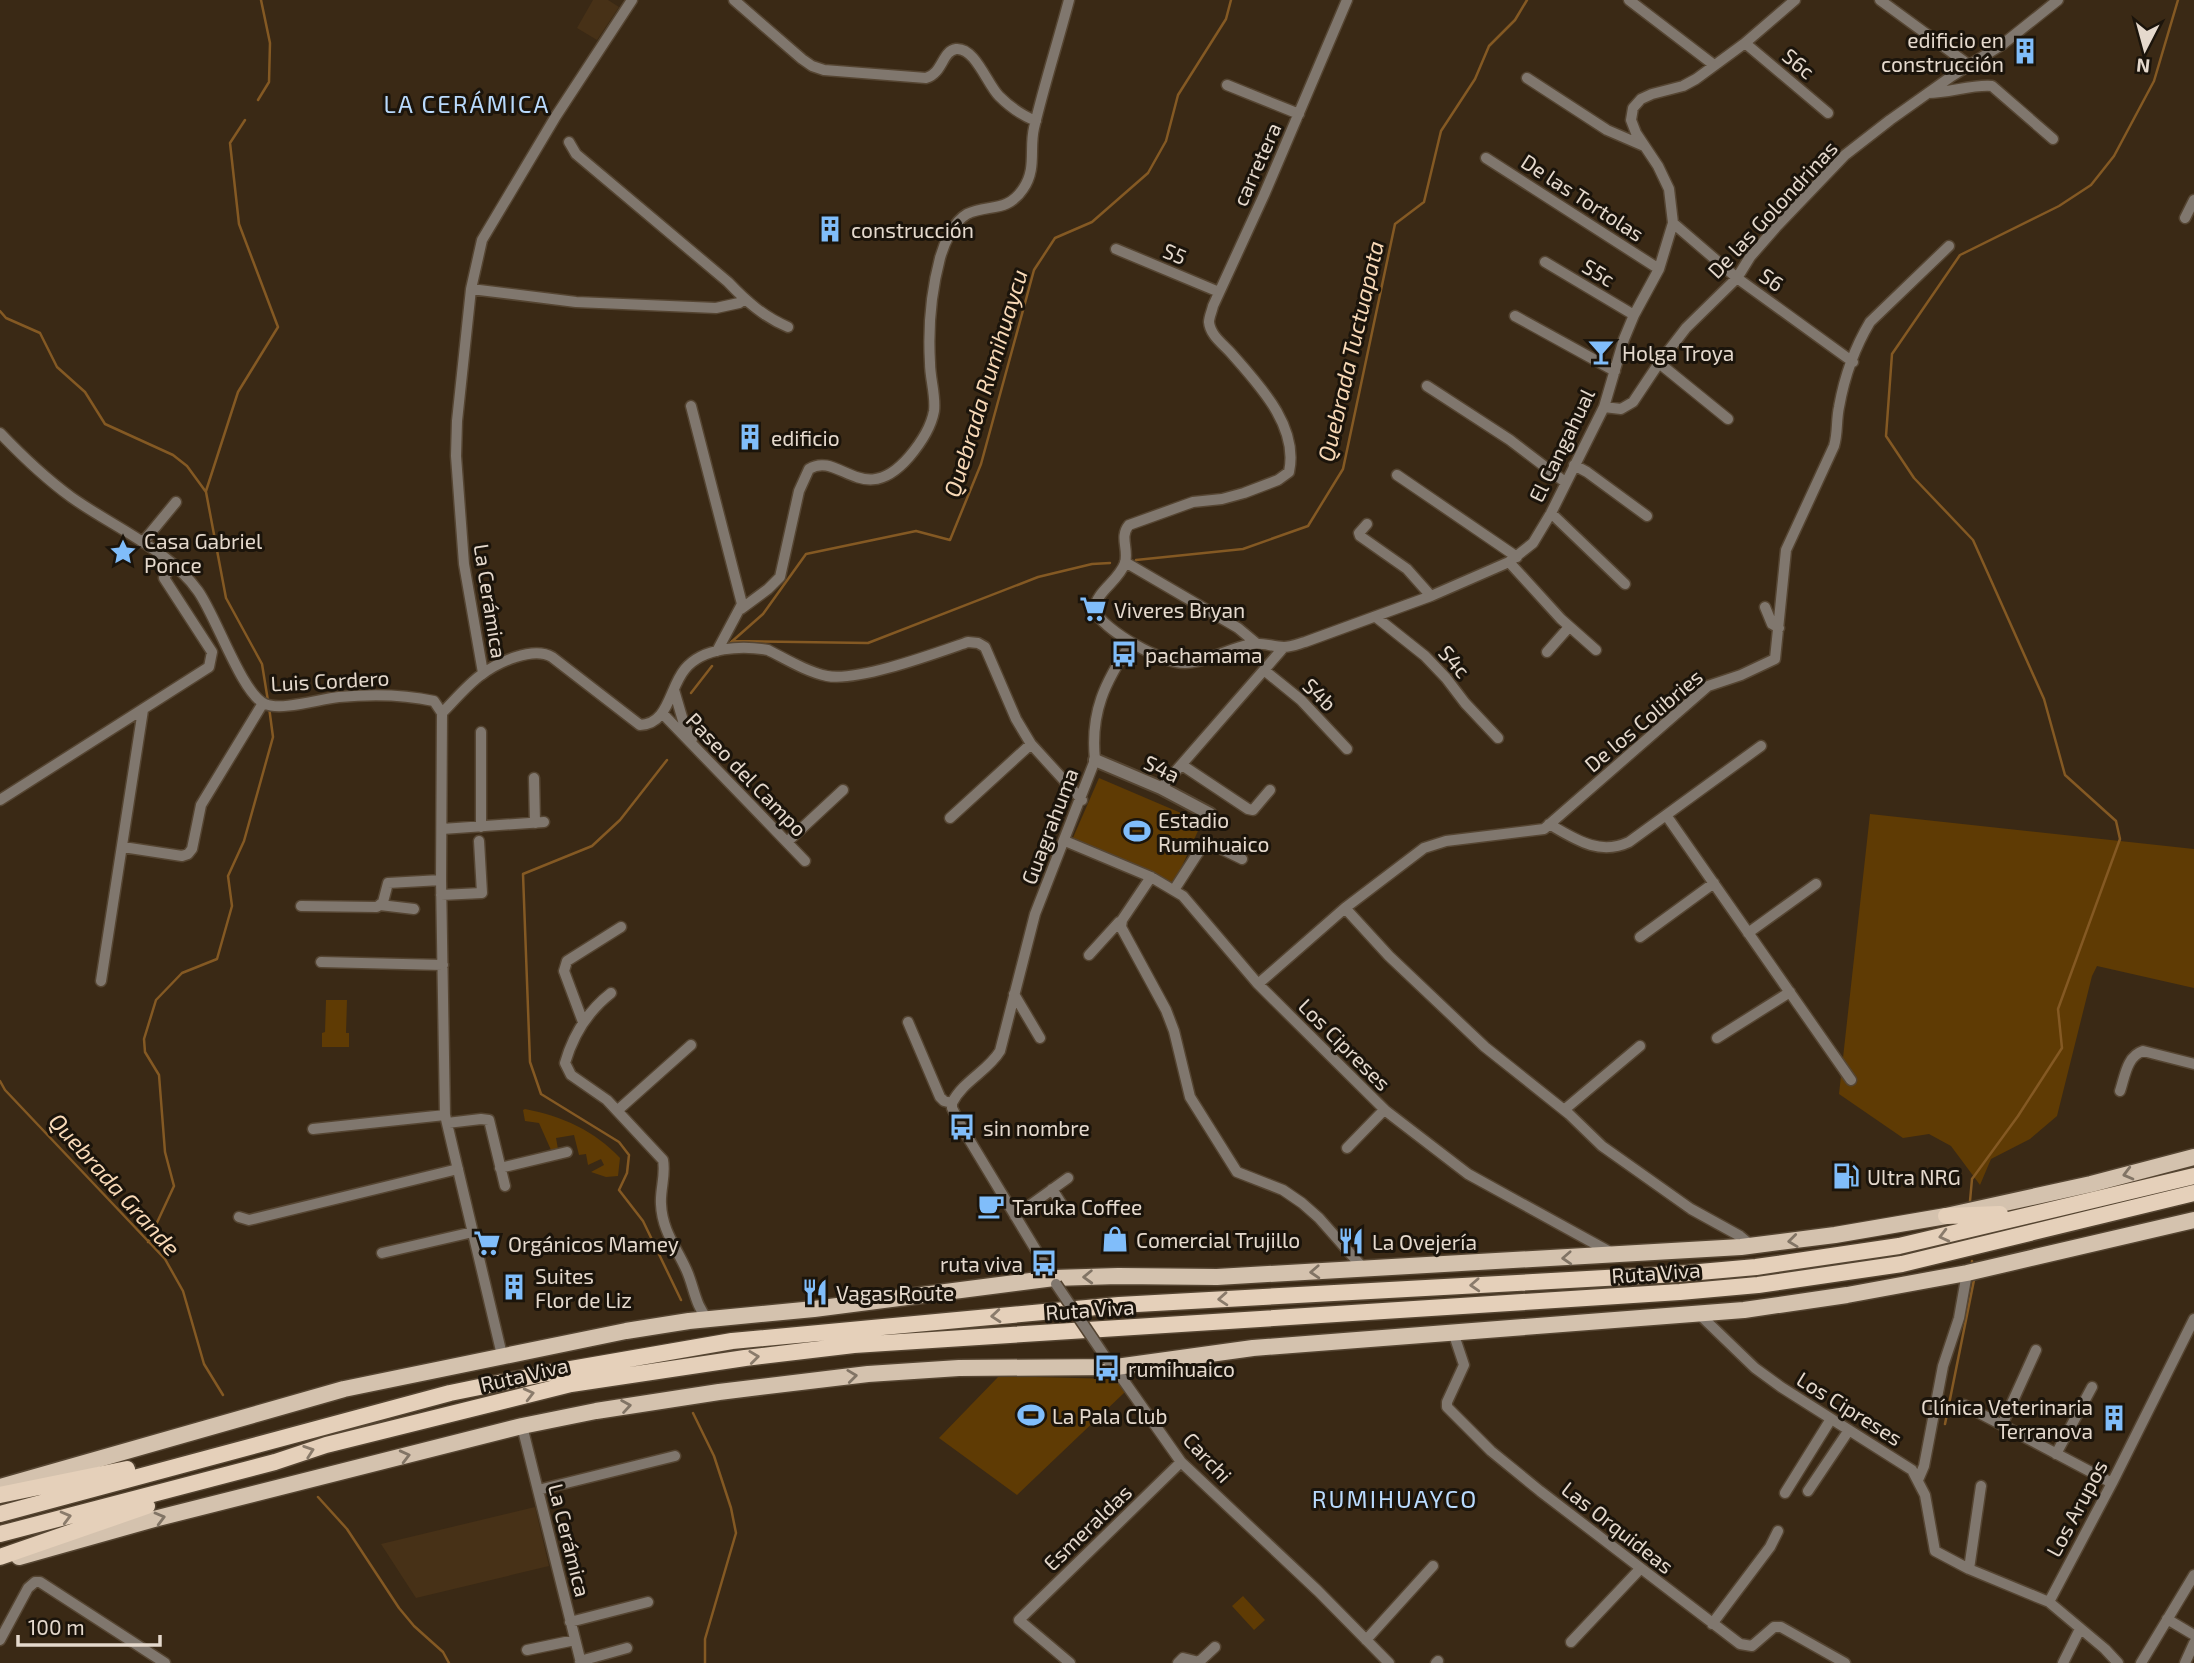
<svg xmlns="http://www.w3.org/2000/svg" width="2194" height="1663" font-family="'Exo 2',sans-serif">
<rect width="100%" height="100%" fill="#3a2915"/>
<!-- built -->
<path fill="#473117" d="M593,0H608L619,7L597,40L577,28Z
M535,1507L549,1566L416,1598L381,1544Z"/>
<!-- green -->
<path fill="#5f3b04" d="M1099,778L1202,822L1174,884L1072,840Z
M1870,814L2194,849V988L2097,966L2092,976L2057,1116L2030,1139L1991,1159L1980,1185L1951,1146L1929,1134L1903,1138L1839,1094Z
M326,1000H347L346,1033H349V1047H322V1033L325,1032Z
M525,1109C562,1116 595,1131 620,1158L618,1176L606,1177L591,1172L604,1165L601,1159L588,1165L586,1154L579,1155L574,1135L556,1138L558,1149L551,1150L539,1123L525,1121L523,1110Z
M999,1376L1116,1379L1125,1392L1017,1495L939,1438Z
M1243,1596L1265,1620L1254,1630L1232,1606Z"/>
<g fill="none" stroke-linecap="round" stroke-linejoin="round">
<!-- stream -->
<path stroke="#845923" stroke-width="2.5" d="M258,100L269,82L270,43L261,0
M0,311L6,318L40,333L57,367L85,392L105,424L173,455L187,466L206,492L226,598L262,664L268,701
M206,491L238,392L278,327L239,224L230,143L245,120
M1136,560L1243,549L1308,526L1343,469L1395,224L1424,202L1441,131L1475,79L1489,46L1515,20L1527,0
M732,641L868,643L1038,577L1092,564L1110,563
M729,644L763,614L806,554L916,531L950,540L981,464L1034,270L1055,238L1092,222L1148,173L1166,141L1178,95L1226,19L1231,0
M691,693L712,666
M667,760L620,820L592,846L523,874L530,1062L541,1094L619,1142L629,1155L627,1173L619,1190L643,1221L681,1300
M0,1081L5,1090L165,1259L183,1291L204,1364L223,1395
M1970,1201L1972,1179L2018,1116L2062,1048L2058,1009L2120,839L2116,821L2065,775L2044,699L1973,540L1914,478L1886,436L1892,354L1960,255L2059,206L2091,185L2114,156L2154,81L2178,0
M148,1242L174,1186L165,1152L159,1075L145,1052L144,1039L156,1000L182,973L217,959L232,906L228,876L244,841L273,737L269,707
M1972,1261V1263
M693,1413L714,1456L731,1508L736,1533L705,1639V1663
M1945,1424L1974,1280
M318,1497L347,1529L399,1608L414,1626L443,1652L449,1663"/>
<!-- minor casing -->
<g stroke="#554532" stroke-width="13">
<path id="minor" d="M734,0L802,59L812,66L824,70L926,78C943,73 942,51 956,49C975,47 987,84 999,96C1010,107 1023,116 1036,121
M1347,0L1264,195L1213,306C1212,311 1209,317 1209,322C1210,335 1223,344 1231,353C1259,385 1299,426 1289,472L1278,480L1244,493L1222,499L1193,502L1129,525C1119,537 1129,549 1125,563C1118,582 1097,590 1094,610C1105,631 1161,663 1185,663C1207,662 1230,648 1252,644C1262,642 1273,647 1284,647C1290,647 1298,644 1305,642L1431,596L1509,562L1533,543L1551,513L1604,407L1624,339L1634,315L1659,269L1673,223L1669,189L1658,166L1636,133L1631,120L1633,108L1641,99L1652,94L1683,86L1696,79L1745,43L1795,0
M1629,0L1714,65
M1880,0L1969,65
M1745,43L1828,113
M1527,78L1607,130L1644,146
M1227,85L1299,114
M1928,93C1949,93 1973,84 1992,86L2053,139
M569,142L576,154L728,282C746,301 764,317 788,327
M1486,158L1659,269
M2185,218L2194,200
M1673,223L1737,278L1853,362
M1116,249L1219,292
M1545,262L1634,315
M471,289L576,302L716,308L739,303L745,299
M1515,316L1615,371
M1659,363L1728,419
M1427,386L1510,440L1565,482
M691,406L742,604L717,651
M1604,407L1621,409L1633,402L1659,363L1686,328L1737,278L1750,257L1777,226L1845,155L1890,120L1952,76L2003,44L2058,0
M0,433C22,456 45,478 71,497C113,527 168,549 198,591C216,616 242,694 265,704C282,711 319,699 339,697C370,694 402,694 434,701L442,713
M1574,465L1587,472L1647,516
M1397,475L1517,557
M1551,513L1625,584
M1367,524L1359,533L1360,536L1407,569L1431,596
M143,542L176,502
M1125,562L1238,628L1256,643
M1509,562L1561,619L1596,650
M1765,607L1772,624L1779,628
M741,609L768,589L780,577L799,491L809,469C839,450 863,510 909,457C920,444 931,428 934,411C936,396 930,379 930,363C928,329 931,292 940,258C944,244 953,222 967,214C988,204 1007,213 1023,189C1037,169 1029,149 1034,128C1044,85 1058,42 1069,0
M1376,617L1425,656L1446,678L1465,703L1498,738
M1547,652L1569,627
M1264,670L1301,700L1347,749
M483,673L464,564L456,456L457,421L471,289L482,240L556,116L632,0
M674,690L684,724L692,739
M662,713L805,861
M481,732V827
M1182,765L1248,809L1253,810L1270,790
M534,778L535,823
M1161,788L1284,647
M0,800L209,667L212,652L164,578L172,564
M1666,815L1851,1080
M950,818L1031,744
M1549,824C1575,839 1599,856 1629,842L1761,746
M442,829L544,822
M1065,841L1151,877L1183,896L1258,984L1386,1111L1468,1174L1610,1252
M787,842L843,790
M123,847L182,856L188,854L192,849L201,805L263,703
M1151,877L1122,920L1121,927L1166,1010L1174,1031L1190,1097L1237,1172L1283,1190L1302,1203L1319,1218L1364,1269
M1174,890L1203,845L1211,844L1242,859
M441,895L482,893L479,841
M380,905L414,909
M301,906L377,907L383,902L388,883L441,880
M1345,908L1389,956L1485,1047L1569,1114L1602,1146L1691,1209L1740,1236L1752,1246
M1748,933L1816,884
M1640,937L1714,883
M1089,955L1119,922L1121,925
M321,962L443,965
M101,981L143,710
M1258,984L1345,908L1424,848L1446,841L1544,829L1708,686L1741,675L1775,659L1786,550L1834,446C1838,433 1836,421 1839,407C1844,379 1855,347 1870,322L1949,246
M611,993C588,1011 573,1035 565,1063L571,1075L607,1100L663,1160C666,1175 660,1189 661,1204C662,1230 676,1247 686,1269C694,1286 695,1306 708,1319
M1014,994L1040,1038
M583,1022L564,971L567,961L621,927
M908,1022L940,1097L944,1101L952,1103
M1717,1038L1790,992
M2120,1091C2125,1076 2127,1056 2143,1051L2194,1064
M952,1103C963,1081 988,1071 1000,1051L1035,914L1095,760C1090,712 1105,682 1131,643
M952,1103V1108L964,1131L1054,1280
M618,1110L691,1045
M1564,1110L1640,1046
M447,1123L481,1119L489,1120L505,1186
M313,1129L445,1115
M1347,1148L1384,1110
M500,1168L567,1152
M1052,1189L1064,1208
M1015,1216L1068,1178
M239,1217L249,1220L458,1169
M382,1253L473,1232
M1699,1314L1755,1368L1781,1387L1912,1470L1925,1495L1935,1551L1969,1569L2049,1602L2105,1649L2118,1663
M1453,1332L1464,1365L1447,1402V1407L1491,1451L1540,1491L1740,1644L1752,1646L1774,1627H1781L1845,1663
M502,1355L445,1115L441,880L442,713C455,700 467,685 481,675C498,662 533,646 552,657L640,725C669,724 669,688 685,669C703,647 742,645 768,650C786,659 807,672 827,676C858,682 936,653 968,642L978,643L985,647L1016,719L1031,744L1082,800
M1112,1364L1181,1462L1318,1591L1389,1663
M1964,1405L2112,1483
M2002,1425L2036,1350
M522,1426L581,1663
M2056,1454L2092,1387
M1918,1480L1924,1466L1943,1366L1959,1318L1967,1273
M538,1490L675,1456
M1808,1491L1849,1430
M1785,1493L1831,1419
M1969,1569L1981,1486
M2049,1602L2112,1483L2194,1319
M2167,1619L2194,1635
M570,1622L648,1602
M1712,1624L1770,1547L1778,1531
M0,1640L28,1588L35,1582H40L165,1663
M1366,1640L1433,1566
M1571,1642L1640,1569
M527,1650L575,1640
M580,1661L627,1648
M1070,1663L1019,1620L1181,1462
M1178,1663L1183,1658L1199,1662L1215,1647
M1436,1663L1438,1661
M2063,1663L2080,1629
M2141,1663L2194,1575
M2185,1663L2194,1643"/>
</g>
<!-- tertiary casing -->
<g stroke="#554532" stroke-width="16">
<path id="tertiary" d="M1095,760L1161,788L1210,814"/>
</g>
<!-- primary casing -->
<g stroke="#554532" stroke-width="19">
<path id="primary" d="M0,1487L344,1389L626,1331L689,1321L814,1309L1054,1278L1118,1276L1217,1277L1741,1247L1835,1235L1946,1216L2091,1184L2194,1157
M19,1557L154,1519L522,1426L596,1411L719,1392L868,1374L959,1368L1116,1367L1253,1348L1744,1310L1847,1295L1967,1273L2194,1220"/>
</g>
<!-- trunk casing -->
<g stroke="#554532" stroke-width="19">
<path id="trunk" d="M1946,1216L2000,1214
M0,1495L127,1469
M0,1514L450,1393L548,1373L732,1341L1119,1305L1677,1274L1756,1267L1899,1246L2194,1176
M0,1534L275,1462L326,1445L571,1384L745,1358L854,1345L1680,1292L1758,1285L1902,1264L2194,1193
M0,1557L147,1506"/>
</g>
<!-- minor -->
<use href="#minor" stroke="#80776e" stroke-width="10"/>
<!-- tertiary -->
<use href="#tertiary" stroke="#80776e" stroke-width="12"/>
<!-- primary -->
<use href="#primary" stroke="#d4c2ae" stroke-width="16"/>
<!-- trunk -->
<use href="#trunk" stroke="#e5d0ba" stroke-width="16"/>
<!-- minor-bridge casing -->
<g stroke="#554532" stroke-width="13" stroke-linecap="butt">
<path id="minor-bridge" d="M1056,1284L1108,1361"/>
</g>
<!-- minor-bridge -->
<use href="#minor-bridge" stroke="#80776e" stroke-width="10"/>
</g>
<!-- one-way arrows -->
<defs><path id="oneway-chevron" d="M-2-3.5L2.5 0L-2 3.5" fill="none" stroke-width="1.6" stroke-linecap="round" stroke-linejoin="round" transform="scale(1.75)"/></defs>
<g stroke="#817465">
<use href="#oneway-chevron" transform="translate(2128 1174) rotate(165)"/>
<use href="#oneway-chevron" transform="translate(1793 1241) rotate(173)"/>
<use href="#oneway-chevron" transform="translate(1567 1258) rotate(177)"/>
<use href="#oneway-chevron" transform="translate(1315 1272) rotate(177)"/>
<use href="#oneway-chevron" transform="translate(1088 1277) rotate(178)"/>
<use href="#oneway-chevron" transform="translate(852 1376) rotate(-7)"/>
<use href="#oneway-chevron" transform="translate(626 1406) rotate(-9)"/>
<use href="#oneway-chevron" transform="translate(405 1456) rotate(-14)"/>
<use href="#oneway-chevron" transform="translate(160 1518) rotate(-15)"/>
</g>
<g stroke="#8a7b6b">
<use href="#oneway-chevron" transform="translate(1944 1236) rotate(166)"/>
<use href="#oneway-chevron" transform="translate(1475 1285) rotate(177)"/>
<use href="#oneway-chevron" transform="translate(1223 1299) rotate(176)"/>
<use href="#oneway-chevron" transform="translate(996 1316) rotate(175)"/>
<use href="#oneway-chevron" transform="translate(754 1357) rotate(-7)"/>
<use href="#oneway-chevron" transform="translate(529 1394) rotate(-14)"/>
<use href="#oneway-chevron" transform="translate(309 1451) rotate(-19)"/>
<use href="#oneway-chevron" transform="translate(66 1517) rotate(-15)"/>
</g>
<!-- icons -->
<defs>
<g id="building-bare" transform="scale(2.1)"><path d="M-4-6H4V6H1V3H-1V6H-4ZM-2.5-4.3h1.7v1.8h-1.7ZM.8-4.3h1.7v1.8H.8ZM-2.5-1h1.7V.8h-1.7ZM.8-1h1.7V.8H.8Z" fill="#80bdfa" stroke="#1b140b" stroke-width="2.5" paint-order="stroke"/></g>
<g id="bar-bare" transform="scale(2.1)"><path d="M-6-5H6L.8 .8V4.5H3.5V6h-7V4.5H-.8V.8Z" fill="#80bdfa" stroke="#1b140b" stroke-width="2.5" paint-order="stroke"/></g>
<g id="sight-bare" transform="scale(2.1)"><path d="M0-6L1.8-2.2L6-1.7L2.9 1.2L3.7 5.4L0 3.3L-3.7 5.4L-2.9 1.2L-6-1.7L-1.8-2.2Z" fill="#80bdfa" stroke="#1b140b" stroke-width="2.5" paint-order="stroke"/></g>
<g id="supermarket-bare" transform="scale(2.1)"><path d="M-6-5.5h2.5l.6 2H6L4.5 2H-2.5L-4.4-4H-6ZM-1.5 3.2a1.3 1.3 0 1 0 .1 0ZM3 3.2a1.3 1.3 0 1 0 .1 0Z" fill="#80bdfa" stroke="#1b140b" stroke-width="2.5" paint-order="stroke"/></g>
<g id="bus-bare" transform="scale(2.1)"><path d="M-5-6H5V4H4V6H2V4H-2V6H-4V4H-5ZM-3.5-4V0h7V-4ZM-3.5 1.2v1.5H-2V1.2ZM2 1.2v1.5H3.5V1.2Z" fill="#80bdfa" stroke="#1b140b" stroke-width="2.5" paint-order="stroke"/></g>
<g id="stadium-bare" transform="scale(2.1)"><path d="M0-5a6.5 5 0 1 0 0 10a6.5 5 0 1 0 0-10ZM-3.5-1.8h7v3.6h-7Z" fill="#80bdfa" stroke="#1b140b" stroke-width="2.5" paint-order="stroke"/></g>
<g id="fuel-bare" transform="scale(2.1)"><path d="M-5.5-6h7V0h2V4h1.3V-2.5L3-4.5l.8-.8L6-3V5H2.5V1h-1V6h-7ZM-4.2-4.7v3.2H.2V-4.7Z" fill="#80bdfa" stroke="#1b140b" stroke-width="2.5" paint-order="stroke"/></g>
<g id="cafe-bare" transform="scale(2.1)"><path d="M-5.5-4.5H6V0H3Q3 3.5 0 3.5H-2.5Q-5.5 3.5-5.5 0ZM3-3.2v2h1.7v-2ZM-6 4.5H4V6H-6Z" fill="#80bdfa" stroke="#1b140b" stroke-width="2.5" paint-order="stroke"/></g>
<g id="shop-bare" transform="scale(2.1)"><path d="M-5-2.5h2.3a2.7 3.5 0 0 1 5.4 0H5L5.5 6h-11ZM-1.5-2.5h3a1.5 2.3 0 0 0-3 0Z" fill="#80bdfa" stroke="#1b140b" stroke-width="2.5" paint-order="stroke"/></g>
<g id="restaurant-bare" transform="scale(2.1)"><path d="M-5-6h1v4h1v-4h1v4h1v-4h1v5L-1.5 .5V6h-2V.5L-5-1ZM5-6V6H3V1.5H1.5Q1.5-4 5-6Z" fill="#80bdfa" stroke="#1b140b" stroke-width="2.5" paint-order="stroke"/></g>
</defs>
<g fill-rule="evenodd">
<use href="#building-bare" x="2025" y="51"/>
<use href="#building-bare" x="830" y="229"/>
<use href="#bar-bare" x="1601" y="352"/>
<use href="#building-bare" x="750" y="437"/>
<use href="#sight-bare" x="123" y="552"/>
<use href="#supermarket-bare" x="1093" y="609"/>
<use href="#bus-bare" x="1124" y="654"/>
<use href="#stadium-bare" x="1137" y="831"/>
<use href="#bus-bare" x="962" y="1127"/>
<use href="#fuel-bare" x="1846" y="1176"/>
<use href="#cafe-bare" x="991" y="1206"/>
<use href="#shop-bare" x="1115" y="1239"/>
<use href="#restaurant-bare" x="1351" y="1241"/>
<use href="#supermarket-bare" x="487" y="1243"/>
<use href="#bus-bare" x="1044" y="1263"/>
<use href="#building-bare" x="514" y="1287"/>
<use href="#restaurant-bare" x="815" y="1292"/>
<use href="#bus-bare" x="1107" y="1368"/>
<use href="#stadium-bare" x="1031" y="1415"/>
<use href="#building-bare" x="2114" y="1418"/>
</g>
<g text-anchor="middle" dominant-baseline="central" stroke-width="6" stroke-linejoin="round" paint-order="stroke">
<!-- poi labels -->
<g font-size="21" fill="#e5d9cd" stroke="#1b140b" text-anchor="start">
<text x="2004" y="39" text-anchor="end">edificio en<tspan x="2004" dy="24">construcción</tspan></text>
<text x="851" y="229">construcción</text>
<text x="1622" y="352">Holga Troya</text>
<text x="771" y="437">edificio</text>
<text x="144" y="540">Casa Gabriel<tspan x="144" dy="24">Ponce</tspan></text>
<text x="1114" y="609">Viveres Bryan</text>
<text x="1145" y="654">pachamama</text>
<text x="1158" y="819">Estadio<tspan x="1158" dy="24">Rumihuaico</tspan></text>
<text x="983" y="1127">sin nombre</text>
<text x="1867" y="1176">Ultra NRG</text>
<text x="1012" y="1206">Taruka Coffee</text>
<text x="1136" y="1239">Comercial Trujillo</text>
<text x="1372" y="1241">La Ovejería</text>
<text x="508" y="1243">Orgánicos Mamey</text>
<text x="1023" y="1263" text-anchor="end">ruta viva</text>
<text x="535" y="1275">Suites<tspan x="535" dy="24">Flor de Liz</tspan></text>
<text x="836" y="1292">Vagas Route</text>
<text x="1128" y="1368">rumihuaico</text>
<text x="2093" y="1406" text-anchor="end">Clínica Veterinaria<tspan x="2093" dy="24">Terranova</tspan></text>
<text x="1052" y="1415">La Pala Club</text>
</g>
<!-- street labels -->
<g font-size="21" fill="#e5d9cd" stroke="#1b140b">
<text transform="translate(1799 63) rotate(40)">S6c</text>
<text transform="translate(1256 164) rotate(-66)">carretera</text>
<text transform="translate(1583 197) rotate(33)">De las Tortolas</text>
<text transform="translate(1772 209) rotate(-47)">De las Golondrinas</text>
<text transform="translate(1175 253) rotate(22)">S5</text>
<text transform="translate(1599 272) rotate(31)">S5c</text>
<text transform="translate(1772 279) rotate(35)">S6</text>
<text transform="translate(1561 445) rotate(-64)">El Cangahual</text>
<text transform="translate(491 601) rotate(81)">La Cerámica</text>
<text transform="translate(1455 661) rotate(49)">S4c</text>
<text transform="translate(330 680) rotate(-3)">Luis Cordero</text>
<text transform="translate(1320 694) rotate(44)">S4b</text>
<text transform="translate(1643 720) rotate(-40)">De los Colibries</text>
<text transform="translate(1162 768) rotate(25)">S4a</text>
<text transform="translate(747 774) rotate(46)">Paseo del Campo</text>
<text transform="translate(1049 826) rotate(-69)">Guagrahuma</text>
<text transform="translate(1345 1044) rotate(45)">Los Cipreses</text>
<text transform="translate(1656 1272) rotate(-4)">Ruta Viva</text>
<text transform="translate(1090 1309) rotate(-4)">Ruta Viva</text>
<text transform="translate(524 1374) rotate(-13)">Ruta Viva</text>
<text transform="translate(1850 1408) rotate(32)">Los Cipreses</text>
<text transform="translate(1208 1457) rotate(47)">Carchi</text>
<text transform="translate(2076 1508) rotate(-62)">Los Arupos</text>
<text transform="translate(1087 1527) rotate(-44)">Esmeraldas</text>
<text transform="translate(1618 1527) rotate(38)">Las Orquideas</text>
<text transform="translate(570 1540) rotate(76)">La Cerámica</text>
</g>
<!-- water labels -->
<g font-size="23" font-style="italic" fill="#f8d9b7" stroke="#1b140b">
<text transform="translate(1350 351) rotate(-77)">Quebrada Tuctuapata</text>
<text transform="translate(985 383) rotate(-73)">Quebrada Rumihuaycu</text>
<text transform="translate(115 1184) rotate(48)">Quebrada Grande</text>
</g>
<!-- quarter labels -->
<g font-size="24" letter-spacing="2" fill="#b9dafd" stroke="#1b140b">
<text x="467" y="103">LA CERÁMICA</text>
<text x="1395" y="1498">RUMIHUAYCO</text>
</g>
</g>
<!-- north arrow -->
<g transform="translate(2145 49) rotate(186)" stroke="#1b140b" stroke-width="5" paint-order="stroke">
<path d="M0-5L12 26L0 18L-12 26Z" fill="#e5d9cd"/>
<text y="-10" font-size="19" font-weight="bold" text-anchor="middle" fill="#e5d9cd">N</text>
</g>
<!-- scale -->
<path d="M18 1635v10h142v-10" fill="none" stroke="#e5d9cd" stroke-width="3.5"/>
<text x="28" y="1635" font-size="21" fill="#e5d9cd" stroke="#1b140b" stroke-width="5" paint-order="stroke">100 m</text>
</svg>
